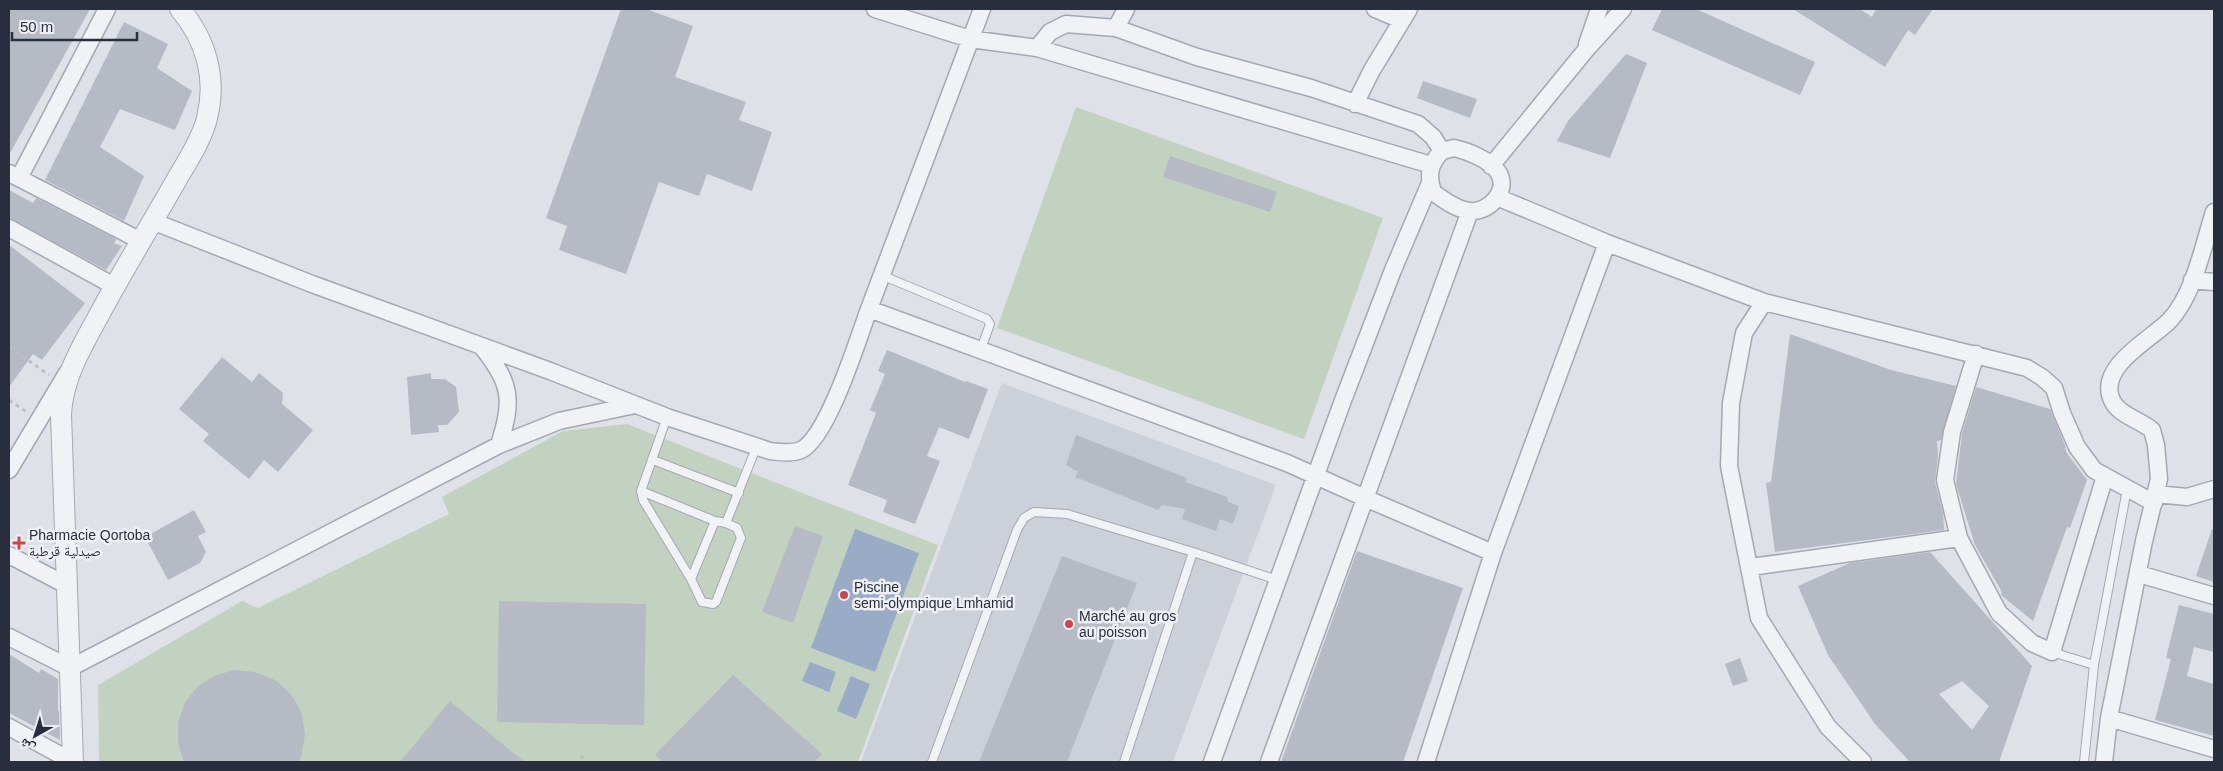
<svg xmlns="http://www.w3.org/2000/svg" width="2223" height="771" font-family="Arial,'Noto Naskh Arabic',sans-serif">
<rect width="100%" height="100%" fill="#dee1e7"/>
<!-- built -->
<path fill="#ccd0d9" d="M1002,383L1276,485L1173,762H861Z"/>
<!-- green -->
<path fill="#c2d1c0" d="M1076,107L1383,218L1304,439L997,328Z
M627,424L810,496L938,545L858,762H99L98,685L242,601L258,608L449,514L442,497L563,431Z"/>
<!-- water -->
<path fill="#9aabc6" d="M855,529L919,553L875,672L811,648Z
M810,662L836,672L829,692L802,681Z
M851,676L870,684L856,719L837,711Z"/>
<!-- building -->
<path fill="#b6bac4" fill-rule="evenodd" d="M9,9H90L9,155Z
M621,9H646L693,26L675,77L746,102L739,120L772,132L752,191L707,174L699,196L659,182L626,274L559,250L567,226L546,218Z
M1662,9H1696L1815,62L1800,95L1652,30Z
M1793,9H1860L1872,17L1876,9H1933L1915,35L1908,30L1885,67Z
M124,22L168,44L157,68L192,91L175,130L120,109L100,147L144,176L124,221L45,180Z
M1626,54L1647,63L1610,158L1557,141L1568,121Z
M1423,81L1477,99L1470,118L1417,98Z
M1170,156L1277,192L1270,212L1163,177Z
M9,190L33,203L36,198L116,239L114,243L122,246L106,270L9,218Z
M9,245L85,303L42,360L33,354L9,387Z
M1790,334L1891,370L1956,386L1941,440L1937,441L1938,456L1935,482L1943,513L1944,530L1775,552L1766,483L1771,482Z
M887,350L965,382L966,381L988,389L969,439L939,427L927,456L940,461L915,524L883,512L887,500L848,485L876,413L870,410L885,374L878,371Z
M222,357L252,382L259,373L283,393L282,404L313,430L278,472L264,460L249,479L203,441L209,434L179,409Z
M431,373V379H445L456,387L459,412L447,425H438L439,432L411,435L407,377Z
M1976,387L2050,409L2065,445L2066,452L2087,480L2070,528L2067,527L2033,621L2001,595L2002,592L1975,545L1956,484L1962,434Z
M1076,435L1187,478L1186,482L1227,497L1228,502L1239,506L1233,524L1220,519L1216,531L1182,519L1185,509L1162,505L1158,510L1075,477L1078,472L1066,465Z
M194,510L206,532L198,536L206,552L200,563L168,580L145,537Z
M795,526L823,536L793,623L762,612Z
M2212,529H2214V582L2196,576Z
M1357,551L1463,588L1403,762H1281Z
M1930,552L2032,666L1999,762H1910L1875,724L1828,655L1798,586L1850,563ZM1962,681L1989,706L1972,730L1939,694Z
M1062,556L1137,583L1067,762H979Z
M499,601L646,604L644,725L497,722Z
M2179,605L2214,614V652L2194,647L2187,676L2214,684V736L2155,720L2171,659L2166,658Z
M9,654L39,673L41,669L58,679V711H59L60,740L9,713Z
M1740,658L1748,681L1733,686L1725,664Z
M234,670L254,672L275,680L291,694L302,714L305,735L301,757L298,762H184L178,743V722L185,703L197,687L214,676Z
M733,675L822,754L815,762H663L655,755Z
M450,701L506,747L525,762H400Z"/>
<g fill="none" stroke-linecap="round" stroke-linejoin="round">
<!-- service casing -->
<g stroke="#a4a8b1" stroke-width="10">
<path id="service" d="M881,275L987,319L990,324L981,349
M667,417L641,491L643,500L691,579L702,602L713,604L716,602L741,538L737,528L726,523
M653,460L739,493
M641,491L715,521
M691,579L715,521L726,523L756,448
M2052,652L2094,665
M932,762L1017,530L1024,518L1034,512L1067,514L1193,552L1277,580
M1124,762L1193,552
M2084,762L2094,665L2127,489"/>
</g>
<!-- minor casing -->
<g stroke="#a4a8b1" stroke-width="19">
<path id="minor" d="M875,9L970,39L1037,48L1431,165
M1126,9L1116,28L1197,57L1311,88L1418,124L1433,137L1442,151
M1375,9L1401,20
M1587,44L1599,9
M1037,48L1050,32L1066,24L1116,28
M1355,104L1372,70L1409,9
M1454,148C1468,151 1490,160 1498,172C1510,190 1489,213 1470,211C1458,210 1442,199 1433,192C1427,175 1430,163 1442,151Z
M1491,166L1585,51L1623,9
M9,173L141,241
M19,178L107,9
M1497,197L1607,243L1764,302L2027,368L2043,378L2054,388L2062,413L2077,447L2094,470L2154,503
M152,221L312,284L550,371L667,417L770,451C780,452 791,454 801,450C828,437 858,339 869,309L1287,463L1365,498L1493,553
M9,228L114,286
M2192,280L2214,282
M1764,302L1744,333L1731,403L1729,466L1759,618L1828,727L1863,762
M869,309L982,9
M482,347C512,384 513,400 499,445
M1976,354L1952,432L1945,480L1959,538L1999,613L2032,643L2052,652L2105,476
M9,470L67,373
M2156,494L2187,497L2214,489
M9,555L66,585
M1751,567L1959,538
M2139,574L2214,596
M9,637L70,668L499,445L559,421L635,405
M2109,718L2214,749
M9,727L73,762
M1212,762L1342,403L1393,270L1430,183
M1269,762L1470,211
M1426,762L1493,553L1607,243
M2104,762L2109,718L2144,541L2159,479L2156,445L2152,430C2139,419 2117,415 2111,398C2099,366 2150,340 2169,321C2194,295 2203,246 2214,212"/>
</g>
<!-- tertiary casing -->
<g stroke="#a4a8b1" stroke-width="22">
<path id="tertiary" d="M73,762L61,414C63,378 81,348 98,317C123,270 151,225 177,179C187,162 203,137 207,118C217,78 206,40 180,9"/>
</g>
<!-- path -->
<path stroke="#bdbfc6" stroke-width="3" stroke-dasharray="4 4" stroke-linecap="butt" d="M9,347L49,375
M9,400L27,412
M582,755V762"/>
<!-- service -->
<use href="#service" stroke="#f1f2f6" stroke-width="8"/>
<!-- minor -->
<use href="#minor" stroke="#f1f2f6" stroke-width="16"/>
<!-- tertiary -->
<use href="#tertiary" stroke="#f1f2f6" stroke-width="20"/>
</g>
<!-- markers -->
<g fill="#c8484e" stroke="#eef0f5" stroke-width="2">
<path d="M16.5 535.5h5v5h5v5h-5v5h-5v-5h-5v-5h5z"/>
<circle cx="844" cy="595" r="5"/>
<circle cx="1069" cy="624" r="5"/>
</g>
<g text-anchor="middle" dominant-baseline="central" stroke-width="5" stroke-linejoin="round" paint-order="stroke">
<!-- poi labels -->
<g font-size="14" fill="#282e3d" stroke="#eef0f5" text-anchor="start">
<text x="29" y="535">Pharmacie Qortoba<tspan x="29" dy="16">صيدلية قرطبة</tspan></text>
<text x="854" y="587">Piscine<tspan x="854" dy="16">semi-olympique Lmhamid</tspan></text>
<text x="1079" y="616">Marché au gros<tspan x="1079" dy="16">au poisson</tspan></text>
</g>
</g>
<!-- border -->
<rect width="2223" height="771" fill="none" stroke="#282e3d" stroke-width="20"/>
<!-- north arrow -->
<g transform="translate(35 736) rotate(219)" stroke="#eef0f5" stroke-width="4" paint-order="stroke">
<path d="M0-4L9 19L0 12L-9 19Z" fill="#282e3d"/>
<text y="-8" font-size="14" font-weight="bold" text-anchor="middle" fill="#282e3d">ش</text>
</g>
<!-- scale -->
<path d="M12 32v8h125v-8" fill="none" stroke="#282e3d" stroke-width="2.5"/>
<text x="20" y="32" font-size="15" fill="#282e3d" stroke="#eef0f5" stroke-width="4" paint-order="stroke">50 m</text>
</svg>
